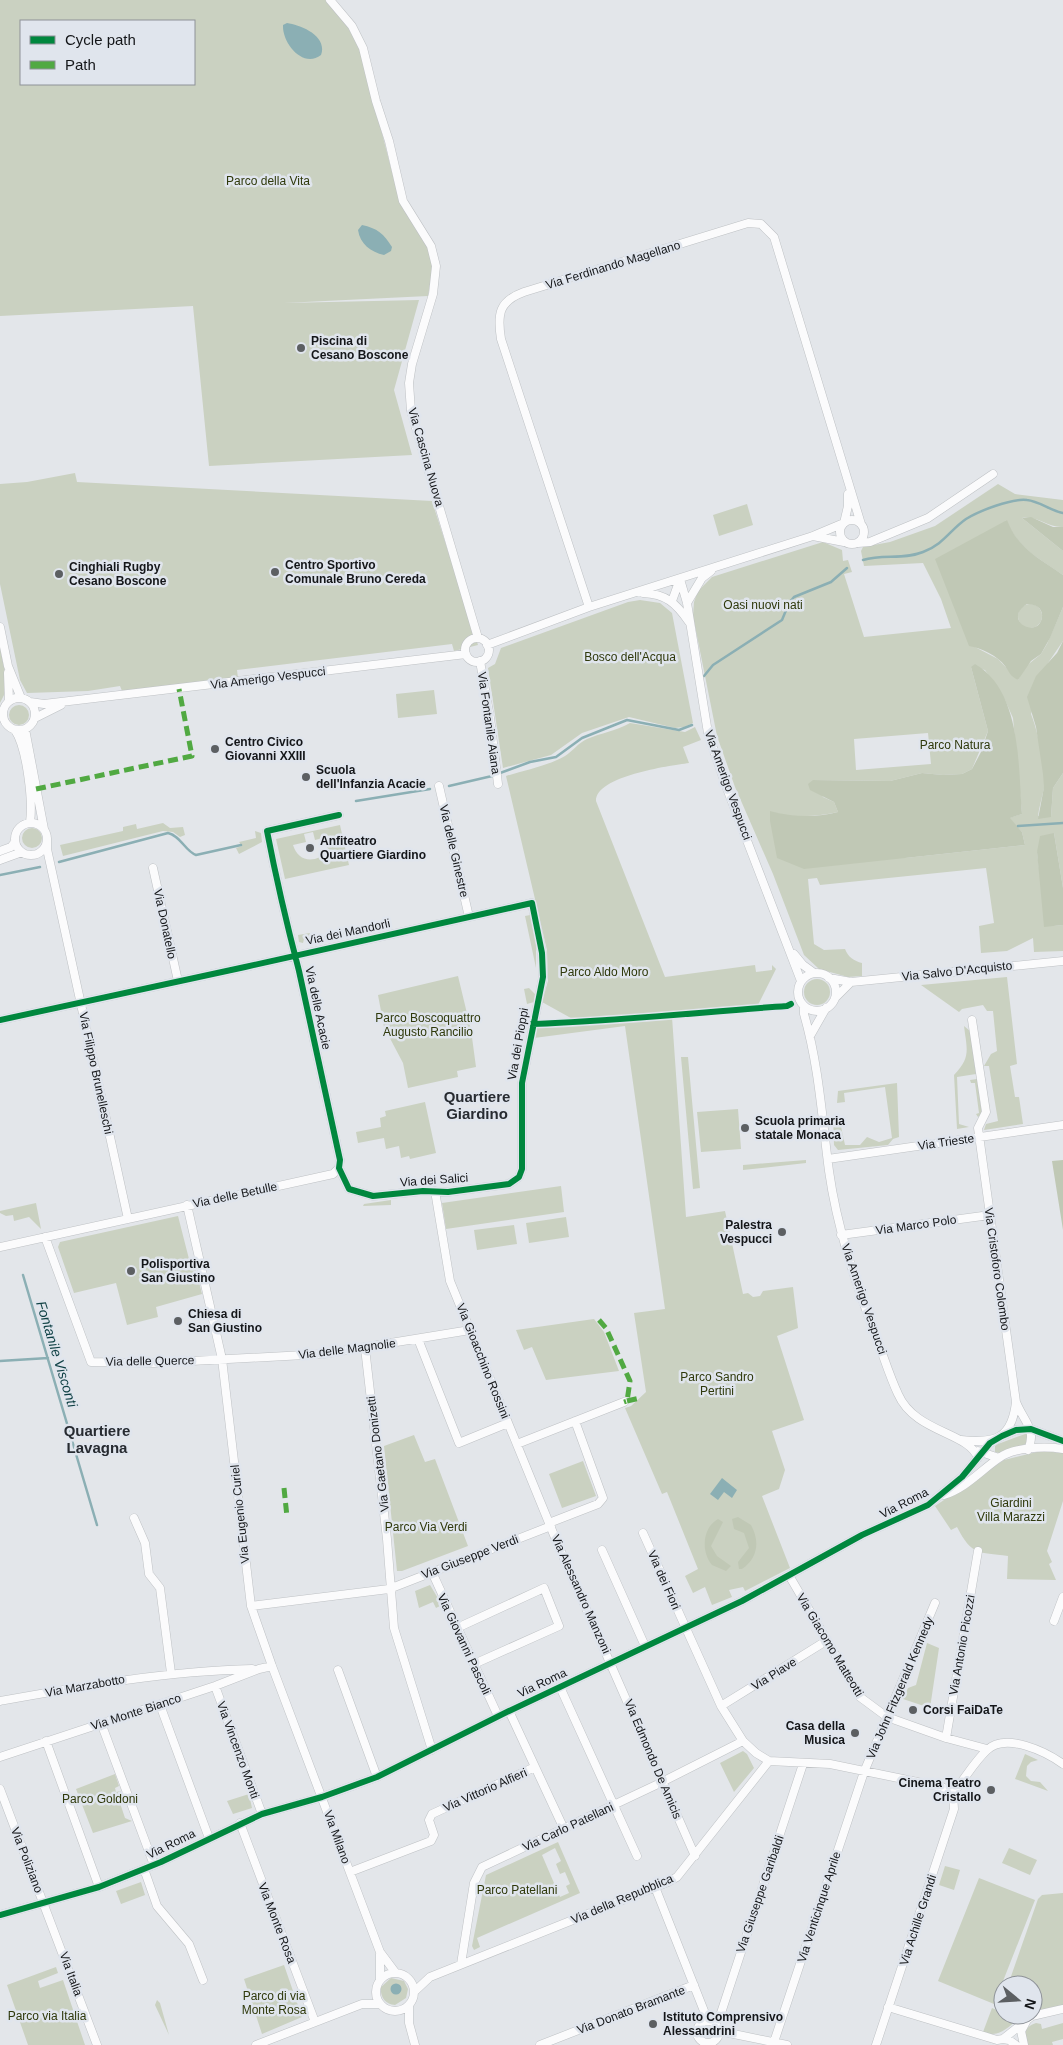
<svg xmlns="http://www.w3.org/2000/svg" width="1063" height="2045" font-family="Helvetica,sans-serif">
<rect width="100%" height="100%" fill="#e3e6ea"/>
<!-- green -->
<path fill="#cad1c1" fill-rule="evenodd" d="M0,0H328L338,11L360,48L400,203L427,246L433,267L428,296L284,303L419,300L394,390L412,455L209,466L193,306L0,316ZM21,21H194V84H21Z
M75,473L77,482L432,501L478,645L454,651L452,644L237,670L238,678L122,691L120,686L88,691L27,693L20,680L0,584V484L27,482Z
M998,484L1015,494L1063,500V527C1048,528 1037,515 1022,518L1063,551V575C1039,558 1018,549 1006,520L975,647L998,659L1018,680L1025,667L1041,654L1047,644L1063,607V641L1048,663L1031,714C1038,731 1046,770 1044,788C1042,798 1039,807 1038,816L1051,817L1053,788L1063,773V888L1054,833L1037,852L1043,901L1053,926L1063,925V951L1034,952L1033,938L1007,951L981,953L979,926L994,923L986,868L820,885L817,878L808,879L814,944L824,950L845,949C848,957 854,961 862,963V976L848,977L819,969L804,955L773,874L735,787L717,736L693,616L694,602L698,591L712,577L823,542L842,550L843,561L848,560L852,572L844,574L864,637L951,628L941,599L923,563L864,566L861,551L863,547L890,542L935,526ZM971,667L985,670L1005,700L1013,718L1022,814L1009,818L1022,832L1025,845L905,858L771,812C792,818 816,817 838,812L834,802L823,797L813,780L890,781L922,773L943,775L962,774L972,769L988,731ZM928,733L931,764L856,770L854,739Z
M747,504L753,525L719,536L713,515Z
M640,600L660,603L672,613L693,723L684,727L675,728L629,717L582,733L551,755L503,768L488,668L495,664L501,648L628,602Z
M1018 616a12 12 0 1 1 24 0a12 12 0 1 1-24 0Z
M0,647L7,683L4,686L5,693L0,703Z
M434,690L437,714L398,718L396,694Z
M9 715a10 10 0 1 1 20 0a10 10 0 1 1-20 0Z
M630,723L685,732L695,727L701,740L683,747L689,763C668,766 596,776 596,801L665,977L755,965L756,972L772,970V965L776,969L755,1011L672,1017L686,1217L725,1211L743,1294L748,1293L753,1297L760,1296L763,1291L793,1287L798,1328L777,1336L804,1420L772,1431L785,1470L779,1489L762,1496L790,1568L745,1591L743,1587L729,1590L732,1597L712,1605L705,1587L693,1593L685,1576L698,1569L667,1492L662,1494L625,1408L631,1406L646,1392L634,1313L665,1309L625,1026L534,1038L535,1025L543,1028L577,1025L578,1022L542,1002L548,981L547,950L506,776C525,770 548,766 565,756C573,751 578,743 587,739C601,733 616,731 630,723Z
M163,823L170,828L183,827L185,835L180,837L173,832L163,831L63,856L60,845L123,831V827L136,824L137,829Z
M340,825L349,865L285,879L276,839ZM313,832L315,840L327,837V850L320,857C308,863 297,858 293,845L306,842L304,834Z
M22 838a10 10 0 1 1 20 0a10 10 0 1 1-20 0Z
M255,831L261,833L262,842L239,854L236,848L242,846L239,842L256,838Z
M530,915L536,943V968L525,916Z
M355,929L356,934L313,943L304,939L303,943L299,942L298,935L310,933V939Z
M458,976L471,1030L476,1067L457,1071L458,1077L408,1088L403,1063L384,1027L378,995Z
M1007,977L1017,1064L1010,1066L1015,1097H1019L1023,1124L984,1130L986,1124L998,1121L989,1066H984L991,1054L997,1051L993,1011H987L983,1005L962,1009L959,1012L921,985Z
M804 992a13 13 0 1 1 26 0a13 13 0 1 1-26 0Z
M529,988L535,994L534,1002L527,1004L524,989Z
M964,1026L970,1031L976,1074L957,1077L959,1124L969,1127L957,1129L954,1075C971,1057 967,1050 964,1026Z
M681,1057H688L700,1188L693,1189Z
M977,1079L982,1114L978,1117L976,1114L979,1113L975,1083H971L970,1080Z
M897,1083L899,1137L893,1139L888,1145L838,1150L834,1145L833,1117H839L845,1145H860L867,1137L879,1142L892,1138L885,1087L844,1093L845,1102L837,1103L838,1091Z
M425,1102L436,1153L410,1159L409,1156L401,1158L399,1146L386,1149L384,1138L358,1143L356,1132L381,1127L380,1118L386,1116L385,1111Z
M738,1109L741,1149L701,1152L697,1112Z
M806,1160V1163L743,1170V1165Z
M561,1186L564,1212L446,1229L442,1203Z
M391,1200V1205L363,1206L364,1204Z
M36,1203L41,1229L29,1217L14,1221L13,1215L6,1216L0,1213V1211Z
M178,1216L189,1259L193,1258L202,1294L156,1307L158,1317L127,1325L116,1283L74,1293L58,1247L60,1242Z
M566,1217L569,1237L529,1243L526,1223Z
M514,1225L517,1244L477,1250L474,1230Z
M594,1319L604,1332L619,1371L546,1380L532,1347L524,1350L516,1330Z
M1025,1434H1028L1029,1443L999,1453L995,1452V1446L998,1444Z
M414,1435L425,1462L435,1459L468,1546L402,1571H397L384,1446Z
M1041,1451L1063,1453V1501L1047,1551L1052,1562L1049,1564L1056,1580L1007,1579L1008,1556C978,1552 972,1556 957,1527L951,1530L935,1506L1004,1460Z
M583,1461L596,1496L562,1508L549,1474Z
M430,1585L442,1605L436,1608L433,1602L419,1608L415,1591Z
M927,1643L939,1648L930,1708L903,1699L908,1688L916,1685Z
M743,1751L747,1754L754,1768L734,1792L720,1763Z
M1025,1754L1038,1760L1031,1762L1027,1766L1026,1776L1031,1781L1040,1782L1048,1791L1015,1779Z
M115,1774L119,1786L115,1788L116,1792L121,1791L118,1797L125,1818L132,1821L93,1833L76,1789Z
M249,1794L252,1808L233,1814L227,1801Z
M558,1842L580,1893L477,1938L480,1947L474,1950L472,1946L486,1875ZM555,1848L561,1861L556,1864L560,1874L565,1872L570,1884L566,1886L569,1893L560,1897L542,1855Z
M1009,1848L1037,1860L1030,1875L1002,1863Z
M945,1866L960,1870L954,1890L939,1885Z
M979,1878L1035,1900L994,2004L938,1981Z
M141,1882L145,1895L121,1904L116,1891Z
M1063,1893V2005L1033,2012V1985H1008L1038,1899L1042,1895Z
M284,1965L302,2017L262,2034L244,1979Z
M56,1967L58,1973L38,1981L40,1988L63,1980L85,2045H28L7,1985Z
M391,1978L404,1981L408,1989L406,1998L395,2005C385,2004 380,1997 381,1987Z
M157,2000L160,2003L169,2035L155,2005Z
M1003,2000V2015H1026C1010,2022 1002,2040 983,2032L992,2008L999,2011Z
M1036,2023L1041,2024L1042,2029L1063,2023V2039L1052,2042L1053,2045H1026C1024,2034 1024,2027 1036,2023Z"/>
<!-- forest -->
<path fill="#c0c8b5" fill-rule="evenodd" d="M1031,517L1053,527H1063V551L1022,518Z
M1007,520C1018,549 1039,558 1063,575V607L1050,638L1041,654L1031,661L1018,680C1010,676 1010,673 1005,666C998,656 981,648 969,646L935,559ZM1027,604C1035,604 1043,608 1042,617C1039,640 1001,621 1027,604Z
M1063,641V773L1053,788L1051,817L1038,819L1044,787L1043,774L1036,727L1027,697L1036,676L1057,653Z
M975,664C1022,691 1018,767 1022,814L1010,818L1022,832L1025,845L804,869L777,858L770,821V811C792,817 816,818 838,812L834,802L810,790L808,784L813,780L890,781L922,773L943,775L962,774L972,769L981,752L988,731L971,667Z
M1054,833L1063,888V925L1044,927L1037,852L1040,836Z
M1063,1160V1230L1052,1161Z
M738,1517L751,1525C760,1541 758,1558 742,1569H739L738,1562L749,1548L744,1533L734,1529L732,1519Z
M718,1519L723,1522L711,1546L717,1556L731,1566L726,1571L712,1565C701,1552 702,1528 718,1519Z"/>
<!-- water -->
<path fill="#8bafb4" d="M287,23C301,25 328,36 321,55C303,69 282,43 283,25Z
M362,225C377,228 384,234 392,247L391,251L384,255C371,252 360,244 358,230Z
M722,1478L737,1490L732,1498L724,1492L718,1500L710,1494Z
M390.5 1989a5.5 5.5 0 1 1 11 0a5.5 5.5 0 1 1-11 0Z"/>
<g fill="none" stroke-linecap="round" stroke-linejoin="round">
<!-- stream -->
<path stroke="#8bafb4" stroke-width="2.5" d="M863,560C883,554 904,560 923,552C944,544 950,530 966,519C979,511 1012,498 1027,500C1039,501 1051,511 1063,513
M704,676L713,665L782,620L789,603L794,597L831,582L847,568
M449,786L492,776L530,762L556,757L582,738L627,720L679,730L692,725
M356,801L430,789
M1018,826L1063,823
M59,862L168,833C181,836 185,851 196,855L241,845
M0,875L40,867
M23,1275L97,1525
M0,1361L48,1358"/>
<!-- minor casing -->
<g stroke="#bec1c4" stroke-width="9">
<path id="minor" d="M330,0L352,26L363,48L376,101L389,141L403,201L431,246L436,266L433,294L412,364L409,383L411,411L478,638
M840 532a12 12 0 1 1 24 0a12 12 0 1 1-24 0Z
M813,536L844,542
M858,543L870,542L928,518L993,474
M680,579L687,603L708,733L726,786L801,981
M643,593C666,594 676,603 689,622
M672,601L680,579
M687,603L702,578L711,571
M589,607L501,339C497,314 499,301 524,292L748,223L761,224L774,237L861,524
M0,627L8,666L21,698
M465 650a12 12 0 1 1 24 0a12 12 0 1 1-24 0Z
M487,645L589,607L813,536L844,523L848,506V494
M480,661L490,718L498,784
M8,673L9,701
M3 714a16 16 0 1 1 32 0a16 16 0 1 1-32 0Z
M30,702L44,704L466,654
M35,718L61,705
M25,729L44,829
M15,730C27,748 33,801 30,822
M439,786L469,917
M15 839a16 16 0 1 1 32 0a16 16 0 1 1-32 0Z
M47,838V849L128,1219
M0,851L11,847L15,842
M0,860L22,852
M153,868L178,981
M794,954L803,965L814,973
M798 992a19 19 0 1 1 38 0a19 19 0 1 1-38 0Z
M829,978L851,982L1063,961
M835,998L851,982
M804,1006V1014C819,1066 822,1118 829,1171C837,1228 855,1281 875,1334C883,1354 889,1375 898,1394C915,1433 969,1432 978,1458
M0,1020L245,967C340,945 436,924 532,903L542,953L543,977L522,1083V1169L519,1177L509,1184L448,1192L423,1191L373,1196L349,1189L339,1168L340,1160L299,971C287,925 276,878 267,831L339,815
M810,1036L826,1008
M828,1159L1063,1125
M435,1191L450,1281L556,1540L695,1856
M187,1205L222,1359L251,1606L272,1666L380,1952L395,1972
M841,1235L990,1215
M45,1237L91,1362L154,1363L323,1354L470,1330
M0,1247L333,1174L339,1168
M418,1339L459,1443L508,1423
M365,1348L387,1539L394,1628L432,1750
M1016,1402C1024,1422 1037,1429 1028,1450
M961,1440C996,1444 1012,1438 1016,1402L978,1128L986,1112L972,1020
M517,1444L624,1402
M978,1451L999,1458
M944,1495C966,1488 980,1471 999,1458C1014,1447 1045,1446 1063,1449
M134,1518L145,1543L149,1574L160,1588L171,1673
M549,1523L598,1504L603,1498L575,1421
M643,1533L721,1706L743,1741L756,1753L769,1761L830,1764L942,1787L953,1793
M602,1550L645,1646
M432,1572L498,1716
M790,1577L860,1697L887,1717L946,1738L987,1749
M251,1606L389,1589L551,1526
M1054,1621L1063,1597
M457,1628L544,1588L559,1626L474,1664
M338,1670L377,1777
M215,1686L262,1814
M560,1687L637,1856
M0,1701C84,1686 167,1671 252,1669
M160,1705L209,1838
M721,1706L826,1641
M509,1711L564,1829
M101,1723L154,1865
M946,1738L978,1551
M46,1741L99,1887
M0,1757L215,1686L259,1669L272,1666
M0,1789L97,2045
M953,1793C964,1780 974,1762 987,1750C1006,1732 1046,1752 1063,1764
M240,1823L315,2022
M144,1869L157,1906L189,1944L203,1980
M350,1872L431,1841L434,1835L429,1820L432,1814L535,1767
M655,1887L708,2021
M0,1915L99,1887L161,1862L262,1814L322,1797L377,1777L509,1711L742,1601L862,1535L928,1505L962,1477L990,1443L1002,1436L1016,1430L1031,1429L1063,1441
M461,1964L474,1883L482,1867L656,1785L743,1741
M376 1992a19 19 0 1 1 38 0a19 19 0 1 1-38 0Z
M380,1980V1954
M415,1991L430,1977L668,1882L677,1877L769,1761
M409,2006V2023L415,2045
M888,2007L997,2040L1003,2039L1032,2016L1063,2009
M697 2032a11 11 0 1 1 22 0a11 11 0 1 1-22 0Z
M714,2023L720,2016L803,1764
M719,2031L787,2045
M1003,2039L1009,2040L1016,2045
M774,2042L864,1772L935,1603
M256,2045L362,2004H380
M540,2045L694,1985
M876,2045L954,1809L953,1793
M1024,2045L1021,2031L1027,2020"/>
</g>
<!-- minor -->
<use href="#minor" stroke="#fbfbfc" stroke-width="8"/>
<!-- quiet -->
<path stroke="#51a942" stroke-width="5" stroke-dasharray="10 5" stroke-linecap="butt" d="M36,789L192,756L179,689
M599,1320L606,1328L630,1381L627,1401L624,1402
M627,1401L640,1398
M284,1488L287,1517"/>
<!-- cycleway casing -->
<g stroke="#e0e5ed" stroke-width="9">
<path id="cycleway" d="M0,1020L245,967C340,945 436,924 532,903L542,953L543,977L522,1083V1169L519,1177L509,1184L448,1192L423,1191L373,1196L349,1189L339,1168L340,1160L299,971C287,925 276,878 267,831L339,815
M532,1024C618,1021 702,1012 787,1006L791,1004
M0,1915L99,1887L161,1862L262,1814L322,1797L377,1777L509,1711L742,1601L862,1535L928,1505L962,1477L990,1443L1002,1436L1016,1430L1031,1429L1063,1441"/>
</g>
<!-- cycleway -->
<use href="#cycleway" stroke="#00873e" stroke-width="6"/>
</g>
<!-- markers -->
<g fill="#5c5f62" stroke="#e0e5ed" stroke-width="2">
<circle cx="301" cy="348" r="5"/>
<circle cx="275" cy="572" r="5"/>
<circle cx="59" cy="574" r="5"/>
<circle cx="215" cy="749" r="5"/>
<circle cx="306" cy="777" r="5"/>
<circle cx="310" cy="848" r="5"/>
<circle cx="745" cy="1128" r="5"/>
<circle cx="782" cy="1232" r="5"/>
<circle cx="131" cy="1271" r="5"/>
<circle cx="178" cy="1321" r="5"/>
<circle cx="913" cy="1710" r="5"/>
<circle cx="855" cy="1733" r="5"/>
<circle cx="991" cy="1790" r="5"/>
<circle cx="653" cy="2024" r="5"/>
</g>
<g text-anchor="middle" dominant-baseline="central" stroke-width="5" stroke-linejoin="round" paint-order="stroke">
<!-- park labels -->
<g font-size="12" fill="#2f390b" stroke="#e0e5ed">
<text x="268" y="181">Parco della Vita</text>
<text x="763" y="605">Oasi nuovi nati</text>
<text x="630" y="657">Bosco dell'Acqua</text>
<text x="955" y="745">Parco Natura</text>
<text x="604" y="972">Parco Aldo Moro</text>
<text x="428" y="1018">Parco Boscoquattro<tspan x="428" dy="14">Augusto Rancilio</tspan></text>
<text x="717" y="1377">Parco Sandro<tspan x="717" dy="14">Pertini</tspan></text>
<text x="1011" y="1503">Giardini<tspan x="1011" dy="14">Villa Marazzi</tspan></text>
<text x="426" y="1527">Parco Via Verdi</text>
<text x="100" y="1799">Parco Goldoni</text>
<text x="517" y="1890">Parco Patellani</text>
<text x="274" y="1996">Parco di via<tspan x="274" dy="14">Monte Rosa</tspan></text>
<text x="47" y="2016">Parco via Italia</text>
</g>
<!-- street labels -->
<g font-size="12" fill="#141619" stroke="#e0e5ed">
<text transform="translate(613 265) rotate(-17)">Via Ferdinando Magellano</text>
<text transform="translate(426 457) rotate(74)">Via Cascina Nuova</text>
<text transform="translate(268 678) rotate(-7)">Via Amerigo Vespucci</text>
<text transform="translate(489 723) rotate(82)">Via Fontanile Aiana</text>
<text transform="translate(728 785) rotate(70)">Via Amerigo Vespucci</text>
<text transform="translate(454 851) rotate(77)">Via delle Ginestre</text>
<text transform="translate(165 924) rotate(78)">Via Donatello</text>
<text transform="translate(348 932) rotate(-12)">Via dei Mandorli</text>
<text transform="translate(957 971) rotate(-6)">Via Salvo D'Acquisto</text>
<text transform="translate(318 1008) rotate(78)">Via delle Acacie</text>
<text transform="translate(518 1044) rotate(-80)">Via dei Pioppi</text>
<text transform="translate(96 1073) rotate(78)">Via Filippo Brunelleschi</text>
<text transform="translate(946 1142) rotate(-8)">Via Trieste</text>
<text transform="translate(434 1180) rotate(-4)">Via dei Salici</text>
<text transform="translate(235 1195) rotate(-12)">Via delle Betulle</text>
<text transform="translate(916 1225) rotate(-8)">Via Marco Polo</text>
<text transform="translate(997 1269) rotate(82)">Via Cristoforo Colombo</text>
<text transform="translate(864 1299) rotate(71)">Via Amerigo Vespucci</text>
<text transform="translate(347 1349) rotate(-7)">Via delle Magnolie</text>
<text transform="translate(150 1361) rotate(-1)">Via delle Querce</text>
<text transform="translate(483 1361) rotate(68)">Via Gioacchino Rossini</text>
<text transform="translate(378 1454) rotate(-97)">Via Gaetano Donizetti</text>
<text transform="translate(904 1503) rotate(-27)">Via Roma</text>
<text transform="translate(240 1514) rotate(-96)">Via Eugenio Curiel</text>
<text transform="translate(470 1557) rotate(-21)">Via Giuseppe Verdi</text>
<text transform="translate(664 1580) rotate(66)">Via dei Fiori</text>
<text transform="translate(581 1594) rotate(66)">Via Alessandro Manzoni</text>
<text transform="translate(464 1644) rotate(65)">Via Giovanni Pascoli</text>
<text transform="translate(830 1645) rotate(59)">Via Giacomo Matteotti</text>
<text transform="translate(962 1645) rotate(-80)">Via Antonio Picozzi</text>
<text transform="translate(774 1674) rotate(-32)">Via Piave</text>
<text transform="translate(542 1683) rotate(-25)">Via Roma</text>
<text transform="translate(85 1686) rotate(-10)">Via Marzabotto</text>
<text transform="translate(900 1688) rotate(-67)">Via John Fitzgerald Kennedy</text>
<text transform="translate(136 1712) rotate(-18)">Via Monte Bianco</text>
<text transform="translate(238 1750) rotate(70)">Via Vincenzo Monti</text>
<text transform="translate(653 1759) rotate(67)">Via Edmondo De Amicis</text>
<text transform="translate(485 1790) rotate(-24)">Via Vittorio Alfieri</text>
<text transform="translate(568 1827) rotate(-25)">Via Carlo Patellani</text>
<text transform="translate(337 1837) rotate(70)">Via Milano</text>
<text transform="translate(171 1844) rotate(-26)">Via Roma</text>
<text transform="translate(27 1860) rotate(69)">Via Poliziano</text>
<text transform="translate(760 1894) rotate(-71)">Via Giuseppe Garibaldi</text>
<text transform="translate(622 1899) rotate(-23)">Via della Repubblica</text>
<text transform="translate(819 1907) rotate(-72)">Via Venticinque Aprile</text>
<text transform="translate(918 1920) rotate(-72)">Via Achille Grandi</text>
<text transform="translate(277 1923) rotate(69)">Via Monte Rosa</text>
<text transform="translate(71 1974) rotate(70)">Via Italia</text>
<text transform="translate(631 2010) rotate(-21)">Via Donato Bramante</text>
</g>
<!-- poi labels -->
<g font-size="12" font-weight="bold" fill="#141619" stroke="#e0e5ed" text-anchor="start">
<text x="311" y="341">Piscina di<tspan x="311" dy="14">Cesano Boscone</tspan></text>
<text x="285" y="565">Centro Sportivo<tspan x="285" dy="14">Comunale Bruno Cereda</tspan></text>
<text x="69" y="567">Cinghiali Rugby<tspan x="69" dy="14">Cesano Boscone</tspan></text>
<text x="225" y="742">Centro Civico<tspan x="225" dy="14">Giovanni XXIII</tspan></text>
<text x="316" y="770">Scuola<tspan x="316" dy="14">dell'Infanzia Acacie</tspan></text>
<text x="320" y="841">Anfiteatro<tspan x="320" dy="14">Quartiere Giardino</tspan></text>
<text x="755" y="1121">Scuola primaria<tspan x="755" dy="14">statale Monaca</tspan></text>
<text x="772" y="1225" text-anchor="end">Palestra<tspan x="772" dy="14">Vespucci</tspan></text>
<text x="141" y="1264">Polisportiva<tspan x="141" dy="14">San Giustino</tspan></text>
<text x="188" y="1314">Chiesa di<tspan x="188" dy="14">San Giustino</tspan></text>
<text x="923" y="1710">Corsi FaiDaTe</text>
<text x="845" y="1726" text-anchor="end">Casa della<tspan x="845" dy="14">Musica</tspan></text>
<text x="981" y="1783" text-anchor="end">Cinema Teatro<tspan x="981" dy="14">Cristallo</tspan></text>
<text x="663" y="2017">Istituto Comprensivo<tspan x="663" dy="14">Alessandrini</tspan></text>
</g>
<!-- water labels -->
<g font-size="14" font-style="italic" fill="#0d3f43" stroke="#e0e5ed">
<text transform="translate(57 1354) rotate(73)">Fontanile Visconti</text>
</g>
<!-- quarter labels -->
<g font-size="15" font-weight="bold" fill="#272b31" stroke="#e0e5ed">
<text x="477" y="1096">Quartiere<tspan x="477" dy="17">Giardino</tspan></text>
<text x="97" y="1430">Quartiere<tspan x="97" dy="17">Lavagna</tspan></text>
</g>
</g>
<!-- legend -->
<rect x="20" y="20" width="175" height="65" fill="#e0e5ed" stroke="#8e9298"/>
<rect x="30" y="36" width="25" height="8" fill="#00873e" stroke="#8e9298"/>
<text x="65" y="45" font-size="15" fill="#141619">Cycle path</text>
<rect x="30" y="61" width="25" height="8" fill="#51a942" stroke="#8e9298"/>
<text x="65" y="70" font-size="15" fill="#141619">Path</text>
<!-- north arrow -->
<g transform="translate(1018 2000) rotate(108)"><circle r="24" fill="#e0e5ed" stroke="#8e9298"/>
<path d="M0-4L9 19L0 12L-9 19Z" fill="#5c5f62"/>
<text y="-8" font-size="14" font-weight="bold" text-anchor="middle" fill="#141619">N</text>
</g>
</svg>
